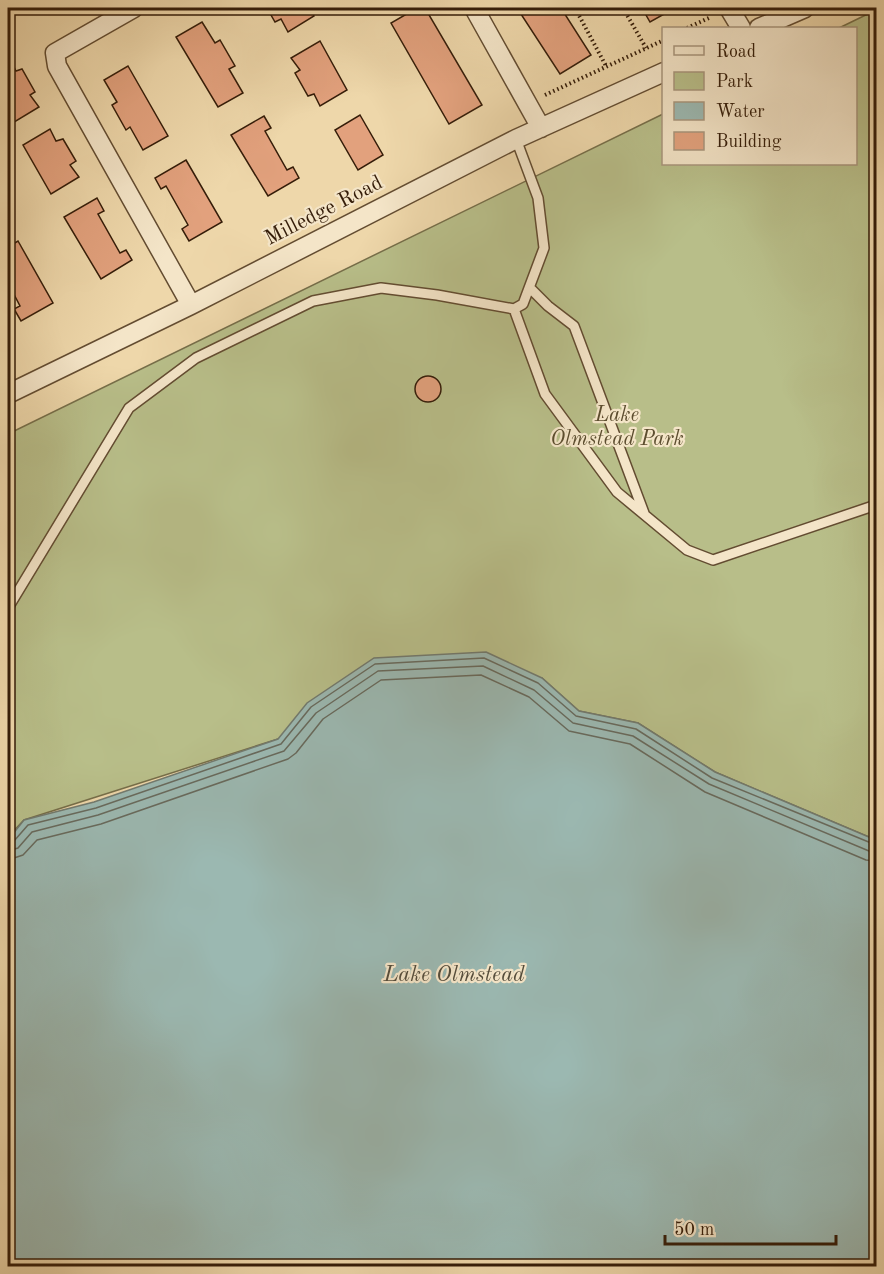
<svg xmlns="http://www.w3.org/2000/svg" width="884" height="1274" font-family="'Old Standard TT',serif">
<rect width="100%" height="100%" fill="#eed7aa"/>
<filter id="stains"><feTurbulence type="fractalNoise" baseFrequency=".00333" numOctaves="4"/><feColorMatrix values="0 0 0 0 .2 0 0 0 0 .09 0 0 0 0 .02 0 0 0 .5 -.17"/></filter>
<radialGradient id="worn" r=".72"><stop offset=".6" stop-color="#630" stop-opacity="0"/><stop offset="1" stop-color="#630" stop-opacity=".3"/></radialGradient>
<!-- green -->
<path fill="#b8be89" stroke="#766e49" stroke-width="1.5" d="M876,10V840L715,772L638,723L579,711L542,678L278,739L24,820L8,837V434L663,114L664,164H856V28H839Z"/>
<!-- water -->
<path fill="#9bb8b1" stroke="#727a6e" stroke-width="1.5" d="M486,652L542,678L579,711L638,723L715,772L876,840V1266H8V840L24,820L94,802L278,739L307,703L374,658Z"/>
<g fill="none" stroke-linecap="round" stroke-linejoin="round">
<!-- shore -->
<path stroke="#686a5d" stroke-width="1.5" d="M8,843L14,841L28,825L96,808L281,744L311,707L375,664L484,658L538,683L576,716L636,729L712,778L876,845
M8,851L18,848L32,832L98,815L284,751L316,713L378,671L483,666L534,690L573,723L633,736L709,784L869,851L876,852
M8,860L23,855L37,840L101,824L288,759L296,753L323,719L381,680L481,675L529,697L569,731L630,744L705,792L866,860L876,861"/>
</g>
<!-- building -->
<path fill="#e2a17d" stroke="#351d09" stroke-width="1.5" d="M267,8H310L314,16L288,32L281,19L275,22Z
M417,8H425L482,105L449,124L391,23Z
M517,8H561L591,55L560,74Z
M642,8H675L650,22Z
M202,22L215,43L220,40L235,66L229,69L243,93L218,107L176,37Z
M320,41L347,90L320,106L314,94L308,96L295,73L300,70L291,58Z
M10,59L16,71L22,69L35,92L30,95L39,107L11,124L8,118V61Z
M128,66L168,136L143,150L130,127L126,130L112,105L117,102L104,80Z
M360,115L383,155L358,170L335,130Z
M264,116L271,128L265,131L287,170L293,167L299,178L268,196L231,135Z
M50,129L56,141L63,139L76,161L70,165L79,177L51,194L23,145Z
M186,160L222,222L189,241L182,229L188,225L166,186L161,189L155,178Z
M97,198L104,211L98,214L120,253L126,250L132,260L101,279L64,217Z
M18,241L53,303L21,321L14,309L20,306L8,283V247Z
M415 389a13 13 0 1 1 26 0a13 13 0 1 1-26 0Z"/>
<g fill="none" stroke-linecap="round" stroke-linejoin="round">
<!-- lane casing -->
<g stroke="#634c31" stroke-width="12">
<path id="lane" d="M530,288L548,306L574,326L644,513
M514,309L545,394L617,492L687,550L713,560L876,505
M8,608L129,408L196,358L313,301L381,288L437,295L514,309L523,304L544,248L538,198L516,139"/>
</g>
<!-- street casing -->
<g stroke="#634c31" stroke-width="21">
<path id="street" d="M134,8L55,53L57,66L191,305
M474,8L541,128
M729,8L741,28
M759,28L805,8
M8,394L191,305L516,139L664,72"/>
</g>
<!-- path -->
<path stroke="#351d09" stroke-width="4" stroke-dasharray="1.5 3" stroke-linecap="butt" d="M575,8L606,66
M623,8L646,48
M687,28L711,17
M545,95L664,40"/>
<!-- lane -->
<use href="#lane" stroke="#f4e5c8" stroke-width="9"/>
<!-- street -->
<use href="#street" stroke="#f4e5c8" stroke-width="18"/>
</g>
<g text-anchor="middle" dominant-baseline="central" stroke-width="4.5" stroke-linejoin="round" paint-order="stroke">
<!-- street labels -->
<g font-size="21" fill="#351d09" stroke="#f4e5c8">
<text transform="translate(324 211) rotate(-27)">Milledge Road</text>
</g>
<!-- park labels -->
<g font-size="21" font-style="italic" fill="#5c4d2f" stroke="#f4e5c8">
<text x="617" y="415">Lake<tspan x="617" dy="24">Olmstead Park</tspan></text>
</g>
<!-- water labels -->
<g font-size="22" font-style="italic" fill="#544c3b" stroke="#f4e5c8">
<text x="454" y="975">Lake Olmstead</text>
</g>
</g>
<!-- margin -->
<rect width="884" height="1274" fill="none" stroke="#eed7aa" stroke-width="30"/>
<rect x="9" y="9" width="866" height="1256" fill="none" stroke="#351d09" stroke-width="3"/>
<rect x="15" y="15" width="854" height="1244" fill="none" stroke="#351d09" stroke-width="1.5"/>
<!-- legend -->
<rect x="662" y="27" width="195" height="138" fill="#f4e5c8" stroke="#a8957c" stroke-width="1.5"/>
<rect x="674" y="46" width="30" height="9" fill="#f4e5c8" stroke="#a8957c" stroke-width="1.5"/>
<text x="716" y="57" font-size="18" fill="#351d09">Road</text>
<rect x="674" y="72" width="30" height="18" fill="#b8be89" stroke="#a8957c" stroke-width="1.5"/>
<text x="716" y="87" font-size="18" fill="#351d09">Park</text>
<rect x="674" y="102" width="30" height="18" fill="#9bb8b1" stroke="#a8957c" stroke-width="1.5"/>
<text x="716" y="117" font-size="18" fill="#351d09">Water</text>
<rect x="674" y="132" width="30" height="18" fill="#e2a17d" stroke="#a8957c" stroke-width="1.5"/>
<text x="716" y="147" font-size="18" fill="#351d09">Building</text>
<!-- scale -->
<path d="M665 1235v9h171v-9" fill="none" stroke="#351d09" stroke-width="3"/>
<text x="674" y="1235" font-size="18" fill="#351d09" stroke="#f4e5c8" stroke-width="4.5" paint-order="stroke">50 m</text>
<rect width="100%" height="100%" filter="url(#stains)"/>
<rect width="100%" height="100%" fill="url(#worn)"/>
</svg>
